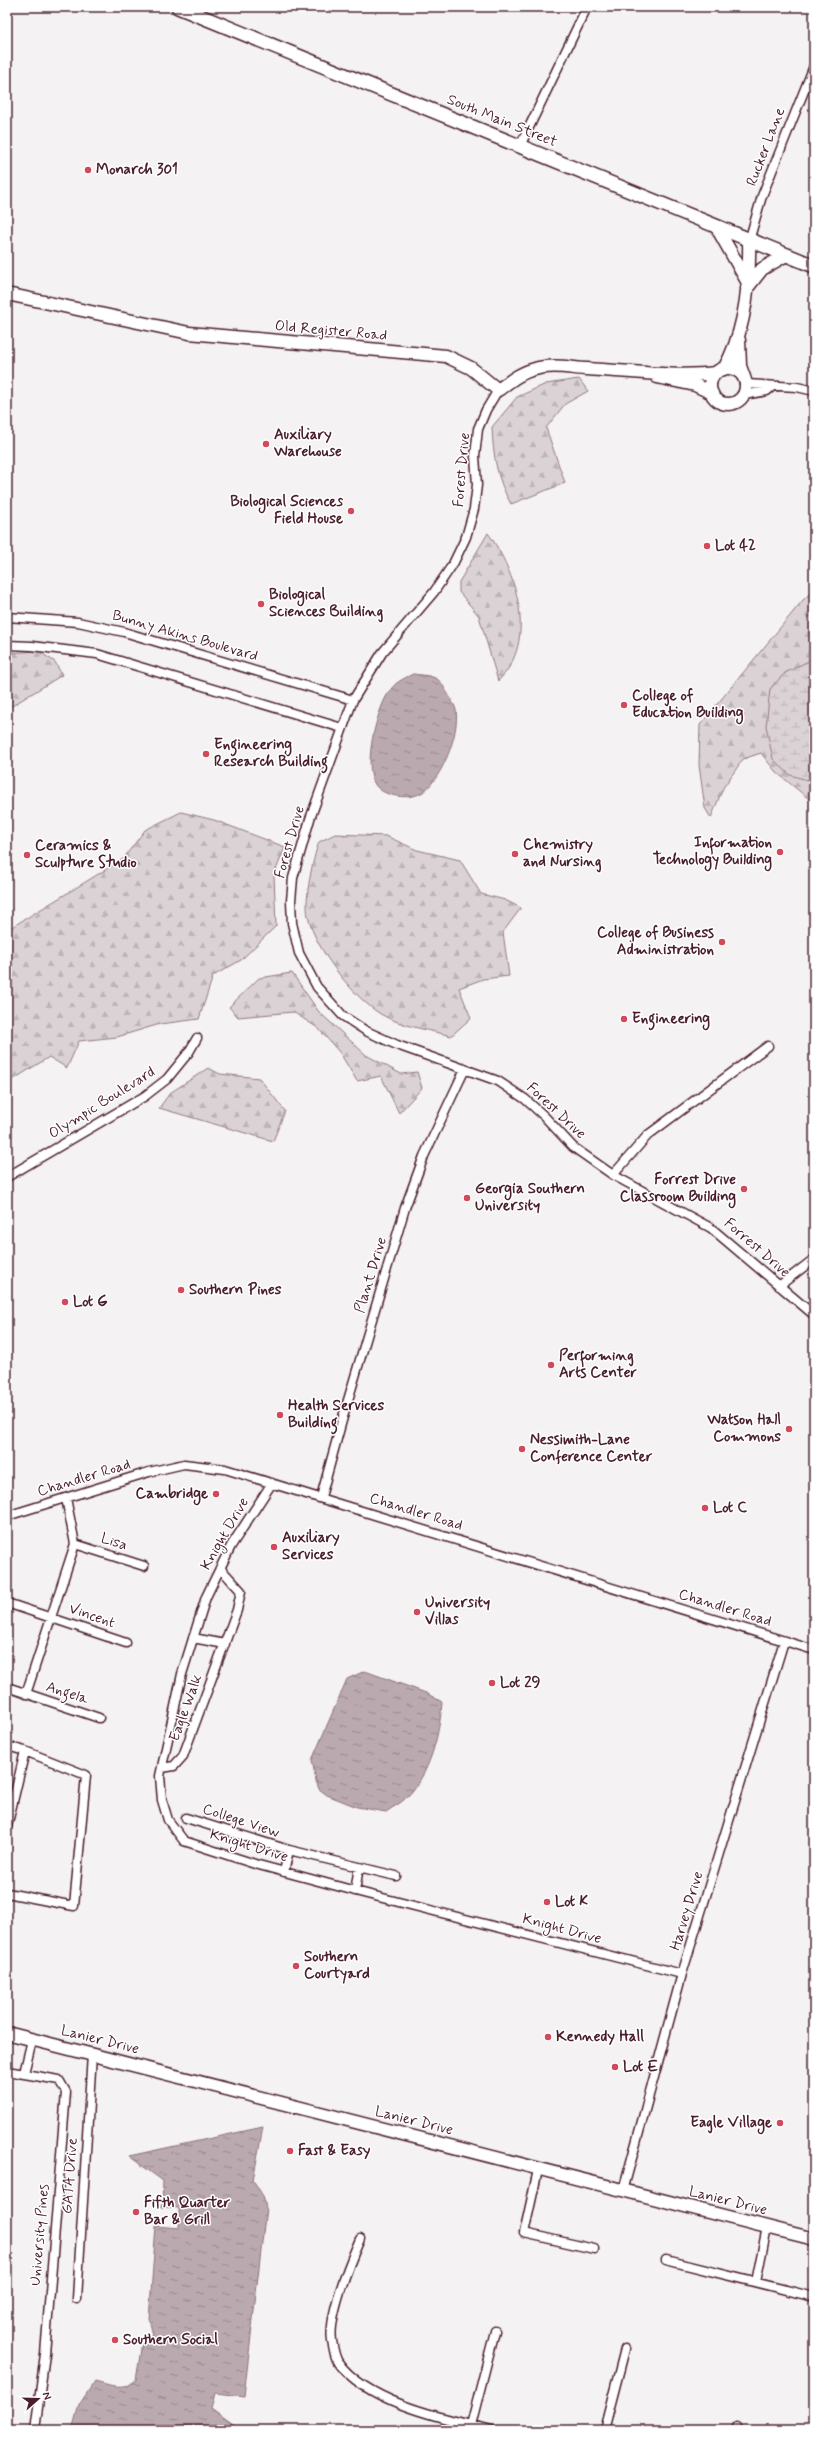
<svg xmlns="http://www.w3.org/2000/svg" width="821" height="2437" font-family="Mynerve,sans-serif">
<defs>
<pattern id="forest-firs" width="22" height="20" patternUnits="userSpaceOnUse"><rect width="22" height="20" fill="#dbd2d5"/><path d="M5 1l3.5 6h-7zM16 11l3.5 6h-7z" fill="#bdb4b7"/></pattern>
<pattern id="wetland-marsh" width="20" height="14" patternUnits="userSpaceOnUse"><rect width="20" height="14" fill="#dbd2d5"/><path d="M1 5h8M5 5V1M11 12h8M15 12V8" fill="none" stroke="#bdb4b7"/></pattern>
<pattern id="water-ripples" width="26" height="14" patternUnits="userSpaceOnUse"><rect width="26" height="14" fill="#baa9ae"/><path d="M2 4q2-2 4 0t4 0M15 11q2-2 4 0t4 0" fill="none" stroke="#99898e"/></pattern>
</defs>
<rect width="100%" height="100%" fill="#f4f2f2"/>
<filter id="ink" filterUnits="userSpaceOnUse"><feTurbulence type="fractalNoise" baseFrequency=".025" numOctaves="2"/><feDisplacementMap in="SourceGraphic" scale="8" xChannelSelector="R" yChannelSelector="G"/><feConvolveMatrix kernelMatrix="1 2 1 2 8 2 1 2 1" color-interpolation-filters="sRGB"/></filter>
<g filter="url(#ink)">
<!-- forest -->
<path fill="url(#forest-firs)" stroke="#927880" d="M579,379L588,391L565,404L546,428L565,483L511,504C497,480 493,455 492,427L517,397L546,384Z
M488,533C516,572 539,641 498,681L479,616L459,592V582Z
M814,590V803L776,772L761,753L743,759L723,788L711,818L705,808L699,765L700,725L803,600Z
M38,651L55,662L62,675L7,709V653Z
M181,812L214,820L285,847L274,875L276,926L241,960L213,976L199,1019L160,1024L117,1037L79,1041L67,1068L49,1057L14,1079L7,1075V930L123,859L145,830Z
M335,834L386,836L417,850L460,860L481,894L505,900L521,908L503,932L509,976L483,979L459,988L471,1018L451,1036C430,1030 406,1027 386,1017C357,1003 314,948 308,916C304,899 313,858 319,842Z
M292,973L319,1012L366,1055L401,1074L417,1072L422,1088L399,1113L381,1076L357,1081L340,1053L318,1028L293,1012L238,1017L229,1007L259,978Z
M208,1068L220,1074L259,1078L285,1111L273,1141L159,1108L170,1093Z"/>
<!-- wetland -->
<path fill="url(#wetland-marsh)" stroke="#927880" d="M814,658V782L790,775L773,759L766,726L770,689L785,673Z"/>
<!-- water -->
<path fill="url(#water-ripples)" stroke="#8d727a" d="M413,674C420,675 429,675 435,678C441,680 444,688 448,694C450,698 455,705 456,710C460,733 442,778 423,792C412,800 389,797 379,789C359,774 377,706 391,689C397,681 405,678 413,674Z
M365,1671L426,1693L442,1702C440,1733 430,1775 406,1798C401,1803 393,1807 386,1812L357,1807L327,1795L319,1789L316,1781L312,1760L347,1679Z
M263,2127L253,2180L263,2196L266,2208L244,2396L215,2393L211,2409L240,2430H72L79,2405L95,2381C111,2385 122,2391 136,2380L142,2343L153,2335L149,2319L156,2226L179,2228V2208L162,2207L163,2181L129,2156Z"/>
<g fill="none" stroke-linecap="round" stroke-linejoin="round">
<!-- street casing -->
<g stroke="#4a1f2b" stroke-width="11">
<path id="street" d="M520,146L587,7
M749,241L762,196L814,66
M746,384L797,387L814,391
M498,390L486,410L478,429L475,456L477,485L474,509L466,537L453,564L434,592L382,653L353,700L310,819L293,878L291,901L292,923L299,953L317,987L343,1016L366,1031L397,1045L498,1081L525,1099L544,1116L573,1147L613,1175L711,1228L814,1315
M744,395L767,391L773,386
M7,617L78,622L124,632L353,700
M7,645L32,646L97,654L342,728
M613,1175L648,1135L768,1046
M7,1177L145,1096L167,1079L189,1052L197,1038
M779,1286L814,1259
M272,1483L231,1546L206,1597L182,1674L160,1776L162,1800L168,1820L184,1841L255,1864L363,1893L682,1974
M321,1497L343,1417L405,1208L424,1156L465,1069
M7,1516L149,1472L184,1464L225,1469L814,1650
M75,1544L144,1566
M7,1603L126,1643
M193,1638L225,1644
M7,1687L99,1718
M26,1694L75,1544L66,1498
M7,1746L25,1751L7,1827
M162,1768L174,1766L183,1756L237,1610L241,1591L220,1568
M186,1818L289,1850L396,1876
M284,1872L289,1850
M355,1891L359,1867
M7,1893L74,1906L86,1775L25,1751
M7,2071L59,2080L66,2092L45,2354L35,2430
M24,2073L32,2040
M538,2170L524,2233L594,2249
M623,2191L682,1974L784,1641
M360,2239C350,2262 328,2316 332,2341C333,2347 335,2357 338,2362C367,2403 446,2419 492,2430
M666,2260L814,2297
M756,2282L767,2227
M77,2299L92,2054
M471,2425L495,2331
M604,2430L625,2349
M737,2430V2427"/>
</g>
<!-- secondary casing -->
<g stroke="#4a1f2b" stroke-width="15">
<path id="secondary" d="M716,226L747,281
M747,288L762,269L786,255
M7,294L189,333L446,356L471,368L498,390C509,382 521,372 535,369C551,364 570,368 587,369C629,371 674,378 716,373
M739,340L740,366L744,377
M710 386a18 18 0 1 1 36 0a18 18 0 1 1-36 0Z
M724,369C745,332 750,283 749,241
M657,377L695,385L712,393
M7,2033L814,2239"/>
</g>
<!-- primary casing -->
<g stroke="#4a1f2b" stroke-width="16">
<path id="primary" d="M178,7L814,266"/>
</g>
<!-- street -->
<use href="#street" stroke="#fff" stroke-width="8"/>
<!-- secondary -->
<use href="#secondary" stroke="#fff" stroke-width="12"/>
<!-- primary -->
<use href="#primary" stroke="#fff" stroke-width="13"/>
</g>
</g>
<!-- markers -->
<g fill="#d1495b" stroke="#fff" stroke-width="1.5">
<circle cx="88" cy="170" r="4"/>
<circle cx="266" cy="444" r="4"/>
<circle cx="351" cy="511" r="4"/>
<circle cx="707" cy="546" r="4"/>
<circle cx="261" cy="604" r="4"/>
<circle cx="624" cy="705" r="4"/>
<circle cx="206" cy="754" r="4"/>
<circle cx="780" cy="852" r="4"/>
<circle cx="515" cy="854" r="4"/>
<circle cx="27" cy="855" r="4"/>
<circle cx="722" cy="942" r="4"/>
<circle cx="624" cy="1019" r="4"/>
<circle cx="744" cy="1189" r="4"/>
<circle cx="467" cy="1198" r="4"/>
<circle cx="181" cy="1290" r="4"/>
<circle cx="65" cy="1302" r="4"/>
<circle cx="551" cy="1365" r="4"/>
<circle cx="280" cy="1415" r="4"/>
<circle cx="789" cy="1429" r="4"/>
<circle cx="522" cy="1449" r="4"/>
<circle cx="216" cy="1494" r="4"/>
<circle cx="705" cy="1508" r="4"/>
<circle cx="274" cy="1547" r="4"/>
<circle cx="417" cy="1612" r="4"/>
<circle cx="492" cy="1683" r="4"/>
<circle cx="547" cy="1902" r="4"/>
<circle cx="296" cy="1966" r="4"/>
<circle cx="548" cy="2037" r="4"/>
<circle cx="615" cy="2067" r="4"/>
<circle cx="780" cy="2123" r="4"/>
<circle cx="290" cy="2151" r="4"/>
<circle cx="136" cy="2212" r="4"/>
<circle cx="115" cy="2340" r="4"/>
</g>
<g text-anchor="middle" dominant-baseline="central" stroke-width="3" stroke-linejoin="round" paint-order="stroke">
<!-- street labels -->
<g font-size="15" fill="#4a1f2b" stroke="#fff">
<text transform="translate(502 121) rotate(22)">South Main Street</text>
<text transform="translate(766 147) rotate(-69)">Rucker Lane</text>
<text transform="translate(331 331) rotate(5)">Old Register Road</text>
<text transform="translate(462 470) rotate(-85)">Forest Drive</text>
<text transform="translate(185 636) rotate(16)">Bunny Akins Boulevard</text>
<text transform="translate(290 842) rotate(-74)">Forest Drive</text>
<text transform="translate(102 1103) rotate(-32)">Olympic Boulevard</text>
<text transform="translate(556 1111) rotate(43)">Forest Drive</text>
<text transform="translate(757 1248) rotate(41)">Forrest Drive</text>
<text transform="translate(371 1275) rotate(-73)">Plant Drive</text>
<text transform="translate(84 1478) rotate(-17)">Chandler Road</text>
<text transform="translate(416 1512) rotate(17)">Chandler Road</text>
<text transform="translate(225 1534) rotate(-60)">Knight Drive</text>
<text transform="translate(114 1542) rotate(18)">Lisa</text>
<text transform="translate(725 1608) rotate(17)">Chandler Road</text>
<text transform="translate(92 1616) rotate(19)">Vincent</text>
<text transform="translate(67 1693) rotate(18)">Angela</text>
<text transform="translate(186 1708) rotate(-70)">Eagle Walk</text>
<text transform="translate(241 1821) rotate(18)">College View</text>
<text transform="translate(249 1846) rotate(17)">Knight Drive</text>
<text transform="translate(687 1911) rotate(-73)">Harvey Drive</text>
<text transform="translate(562 1929) rotate(15)">Knight Drive</text>
<text transform="translate(100 2040) rotate(14)">Lanier Drive</text>
<text transform="translate(414 2121) rotate(14)">Lanier Drive</text>
<text transform="translate(70 2176) rotate(-86)">GATA Drive</text>
<text transform="translate(728 2201) rotate(14)">Lanier Drive</text>
<text transform="translate(40 2235) rotate(-85)">University Pines</text>
</g>
<!-- poi labels -->
<g font-size="15" font-weight="bold" fill="#4a1f2b" stroke="#fff" text-anchor="start">
<text x="96" y="170">Monarch 301</text>
<text x="274" y="435">Auxiliary<tspan x="274" dy="17">Warehouse</tspan></text>
<text x="343" y="502" text-anchor="end">Biological Sciences<tspan x="343" dy="17">Field House</tspan></text>
<text x="715" y="546">Lot 42</text>
<text x="269" y="595">Biological<tspan x="269" dy="17">Sciences Building</tspan></text>
<text x="632" y="696">College of<tspan x="632" dy="17">Education Building</tspan></text>
<text x="214" y="745">Engineering<tspan x="214" dy="17">Research Building</tspan></text>
<text x="772" y="843" text-anchor="end">Information<tspan x="772" dy="17">Technology Building</tspan></text>
<text x="523" y="845">Chemistry<tspan x="523" dy="17">and Nursing</tspan></text>
<text x="35" y="846">Ceramics &amp;<tspan x="35" dy="17">Sculpture Studio</tspan></text>
<text x="714" y="933" text-anchor="end">College of Business<tspan x="714" dy="17">Administration</tspan></text>
<text x="632" y="1019">Engineering</text>
<text x="736" y="1180" text-anchor="end">Forrest Drive<tspan x="736" dy="17">Classroom Building</tspan></text>
<text x="475" y="1189">Georgia Southern<tspan x="475" dy="17">University</tspan></text>
<text x="189" y="1290">Southern Pines</text>
<text x="73" y="1302">Lot G</text>
<text x="559" y="1356">Performing<tspan x="559" dy="17">Arts Center</tspan></text>
<text x="288" y="1406">Health Services<tspan x="288" dy="17">Building</tspan></text>
<text x="781" y="1420" text-anchor="end">Watson Hall<tspan x="781" dy="17">Commons</tspan></text>
<text x="530" y="1440">Nessimith-Lane<tspan x="530" dy="17">Conference Center</tspan></text>
<text x="208" y="1494" text-anchor="end">Cambridge</text>
<text x="713" y="1508">Lot C</text>
<text x="282" y="1538">Auxiliary<tspan x="282" dy="17">Services</tspan></text>
<text x="425" y="1603">University<tspan x="425" dy="17">Villas</tspan></text>
<text x="500" y="1683">Lot 29</text>
<text x="555" y="1902">Lot K</text>
<text x="304" y="1957">Southern<tspan x="304" dy="17">Courtyard</tspan></text>
<text x="556" y="2037">Kennedy Hall</text>
<text x="623" y="2067">Lot E</text>
<text x="772" y="2123" text-anchor="end">Eagle Village</text>
<text x="298" y="2151">Fast &amp; Easy</text>
<text x="144" y="2203">Fifth Quarter<tspan x="144" dy="17">Bar &amp; Grill</tspan></text>
<text x="123" y="2340">Southern Social</text>
</g>
</g>
<!-- margin -->
<rect width="821" height="2437" fill="none" stroke="#fff" stroke-width="24"/>
<rect x="12" y="12" width="797" height="2413" fill="none" stroke="#4a1f2b" stroke-width="1.5" filter="url(#ink)"/>
<!-- north arrow -->
<g transform="translate(38 2399) rotate(70)" stroke="#ffffff" stroke-width="3" paint-order="stroke">
<path d="M0-3L7 15L0 10L-7 15Z" fill="#4a1f2b"/>
<text y="-6" font-size="11" font-weight="bold" text-anchor="middle" fill="#4a1f2b">N</text>
</g>
</svg>
